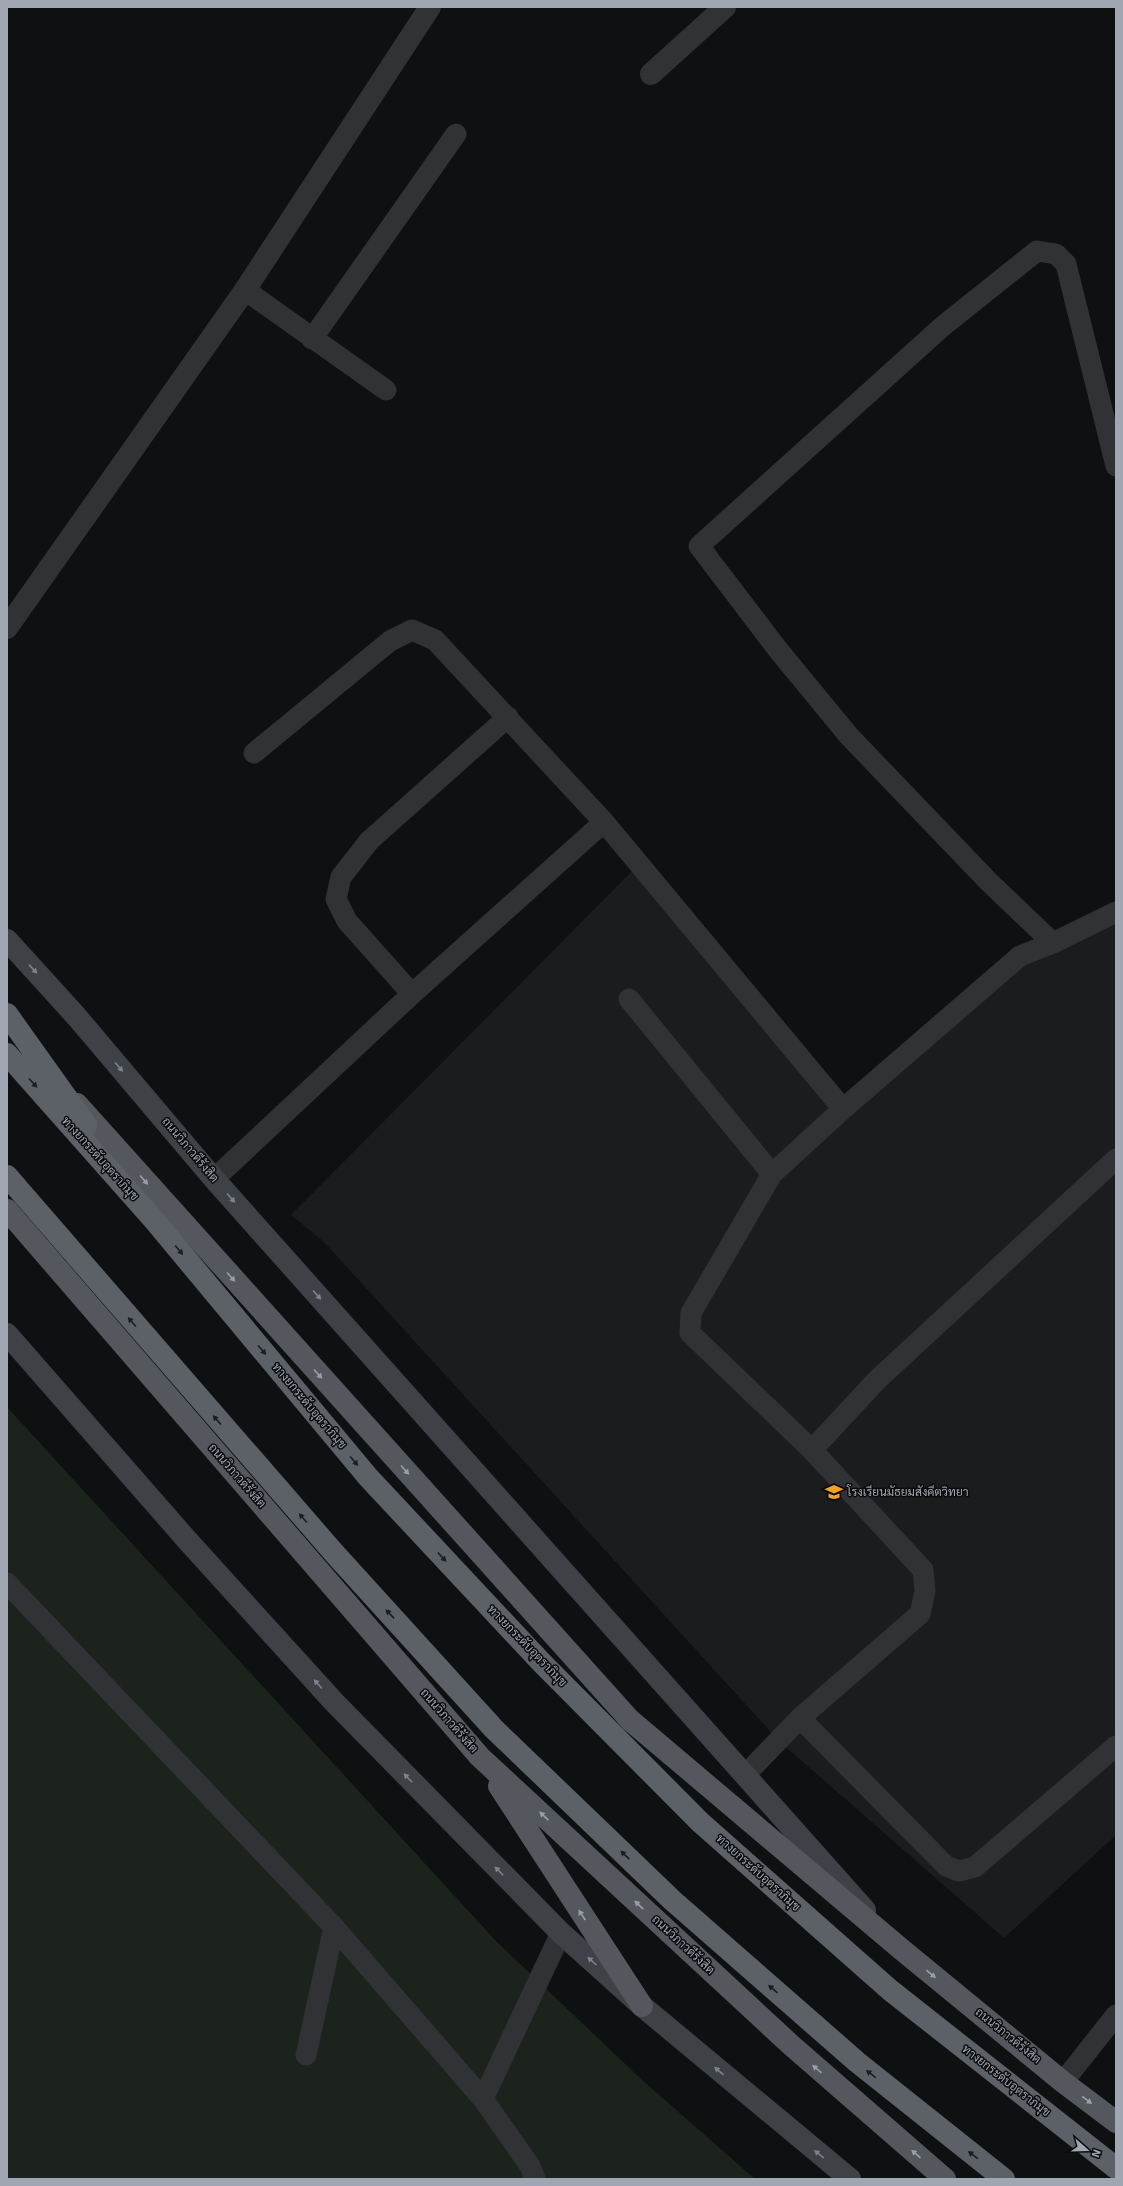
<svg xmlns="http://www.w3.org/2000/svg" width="1123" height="2186" font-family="Signika,Sarabun,sans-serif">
<rect width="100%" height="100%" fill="#0f1011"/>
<!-- built -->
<path fill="#1b1c1e" d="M639,864L843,1109L1020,956L1116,912V1835L1004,1938L779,1741L324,1242L291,1215Z"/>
<!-- green -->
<path fill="#1c231c" d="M7,1407L495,1940L641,2079L755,2179H7Z"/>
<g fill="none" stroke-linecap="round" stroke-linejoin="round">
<!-- service -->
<path stroke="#303236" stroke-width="21" d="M245,290L386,390
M312,339L456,134
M254,753L390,641L412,630L435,640L604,822L843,1109
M1053,943L988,881L849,736L779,651L699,546L943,326L1037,251L1056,254L1066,264L1116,466
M412,994L347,921L336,899L341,877L369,841L508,717
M629,999L772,1174
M214,1179L412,994L604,822
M812,1450L690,1333L691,1313L772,1174L843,1109L1020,956L1053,943L1116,912
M7,1583L334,1927L483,2099
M800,1718L946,1866L959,1871L975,1867L1116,1746
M745,1775L800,1718L920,1614L925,1591L923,1570L812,1450L877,1380L1116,1159
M306,2055L334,1927
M1063,2082L1116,2015
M535,2179L530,2166L483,2099L561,1933"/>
<!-- minor -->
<path stroke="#303236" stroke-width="22" d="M651,74L725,7
M7,628L245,290L430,7"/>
<!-- secondary -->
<path stroke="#3e4146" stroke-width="22" d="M7,940L76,1016L214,1179L865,1910
M7,1334L187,1540L334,1702L561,1933L642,2006L850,2179"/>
<!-- trunk -->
<path stroke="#54585e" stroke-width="22" d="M77,1104L630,1720L901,1949L1063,2082L1116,2122
M7,1210L480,1757L791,2045L945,2179
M499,1786L642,2006"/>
<!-- motorway -->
<path stroke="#5c6067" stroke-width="22" d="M7,1014L86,1125
M7,1054L154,1220L368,1477L542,1663L700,1822L890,1990L1116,2168
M7,1176L335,1554L494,1729L672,1900L857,2062L1004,2179"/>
</g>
<!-- one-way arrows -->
<defs><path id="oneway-solid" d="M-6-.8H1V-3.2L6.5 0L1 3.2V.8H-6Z"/></defs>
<g fill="#7e838c">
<use href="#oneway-solid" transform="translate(33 969) rotate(47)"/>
<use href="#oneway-solid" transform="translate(119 1067) rotate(50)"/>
<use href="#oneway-solid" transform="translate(231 1198) rotate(48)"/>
<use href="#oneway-solid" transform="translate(317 1295) rotate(48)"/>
<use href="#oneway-solid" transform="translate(318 1684) rotate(-132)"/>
<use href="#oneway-solid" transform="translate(408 1778) rotate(-134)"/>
<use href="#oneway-solid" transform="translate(499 1871) rotate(-135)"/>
<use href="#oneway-solid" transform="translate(592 1961) rotate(-138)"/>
<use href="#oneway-solid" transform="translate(719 2071) rotate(-140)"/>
<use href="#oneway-solid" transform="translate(819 2154) rotate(-141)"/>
</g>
<g fill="#1b1c1e">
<use href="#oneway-solid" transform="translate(33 1083) rotate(48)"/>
<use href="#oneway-solid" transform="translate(179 1250) rotate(50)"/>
<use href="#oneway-solid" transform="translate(132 1322) rotate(-131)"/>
<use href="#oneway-solid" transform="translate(262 1350) rotate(50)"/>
<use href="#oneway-solid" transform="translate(217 1420) rotate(-131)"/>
<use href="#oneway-solid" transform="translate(354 1461) rotate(50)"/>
<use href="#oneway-solid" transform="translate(303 1518) rotate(-131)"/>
<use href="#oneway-solid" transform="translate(442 1557) rotate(47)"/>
<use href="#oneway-solid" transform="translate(390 1614) rotate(-133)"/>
<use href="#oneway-solid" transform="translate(625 1855) rotate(-136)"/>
<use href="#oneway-solid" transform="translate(773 1989) rotate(-139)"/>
<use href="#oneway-solid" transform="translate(871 2074) rotate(-142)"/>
<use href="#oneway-solid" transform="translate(973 2155) rotate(-142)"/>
</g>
<g fill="#989faa">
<use href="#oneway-solid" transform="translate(144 1180) rotate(49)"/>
<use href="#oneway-solid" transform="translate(231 1277) rotate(48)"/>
<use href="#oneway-solid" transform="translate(318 1374) rotate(48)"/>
<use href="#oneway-solid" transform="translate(405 1470) rotate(48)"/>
<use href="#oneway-solid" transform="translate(544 1816) rotate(-137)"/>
<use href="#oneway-solid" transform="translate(639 1905) rotate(-137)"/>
<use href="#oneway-solid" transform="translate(582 1915) rotate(-123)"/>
<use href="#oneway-solid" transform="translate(931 1974) rotate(39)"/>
<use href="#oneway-solid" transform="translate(817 2069) rotate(-139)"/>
<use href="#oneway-solid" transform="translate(1087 2100) rotate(37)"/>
<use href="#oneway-solid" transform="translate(916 2154) rotate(-139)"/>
</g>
<!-- icons -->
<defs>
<g id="school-bare" transform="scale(1.38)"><path d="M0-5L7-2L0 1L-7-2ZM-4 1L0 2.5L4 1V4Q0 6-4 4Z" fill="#f3a126" stroke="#0b0b0c" stroke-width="2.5" paint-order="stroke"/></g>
</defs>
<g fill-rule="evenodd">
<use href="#school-bare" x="834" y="1492"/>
</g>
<g text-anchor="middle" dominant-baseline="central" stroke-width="3" stroke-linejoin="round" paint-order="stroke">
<!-- street labels -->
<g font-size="12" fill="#a0a7b2" stroke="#0b0b0c">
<text transform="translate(190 1150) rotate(50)">ถนนวิภาวดีรังสิต</text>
<text transform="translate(100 1159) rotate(48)">ทางยกระดับอุตราภิมุข</text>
<text transform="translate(309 1406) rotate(50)">ทางยกระดับอุตราภิมุข</text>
<text transform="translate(237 1476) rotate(49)">ถนนวิภาวดีรังสิต</text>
<text transform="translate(527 1646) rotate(46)">ทางยกระดับอุตราภิมุข</text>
<text transform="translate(449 1721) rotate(49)">ถนนวิภาวดีรังสิต</text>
<text transform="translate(758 1873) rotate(42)">ทางยกระดับอุตราภิมุข</text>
<text transform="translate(683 1945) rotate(43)">ถนนวิภาวดีรังสิต</text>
<text transform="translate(1008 2036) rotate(39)">ถนนวิภาวดีรังสิต</text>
<text transform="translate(1006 2081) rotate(38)">ทางยกระดับอุตราภิมุข</text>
</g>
<!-- poi labels -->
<g font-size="12" fill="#a0a7b2" stroke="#0b0b0c" text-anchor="start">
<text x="847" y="1492">โรงเรียนมัธยมสังคีตวิทยา</text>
</g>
</g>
<!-- border -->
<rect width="1123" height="2186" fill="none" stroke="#a0a7b2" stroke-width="16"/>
<!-- north arrow -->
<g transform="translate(1087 2150) rotate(110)" stroke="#0b0b0c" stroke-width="3" paint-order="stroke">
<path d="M0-3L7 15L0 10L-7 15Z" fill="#a0a7b2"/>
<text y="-6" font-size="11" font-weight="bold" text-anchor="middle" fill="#a0a7b2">N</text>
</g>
</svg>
